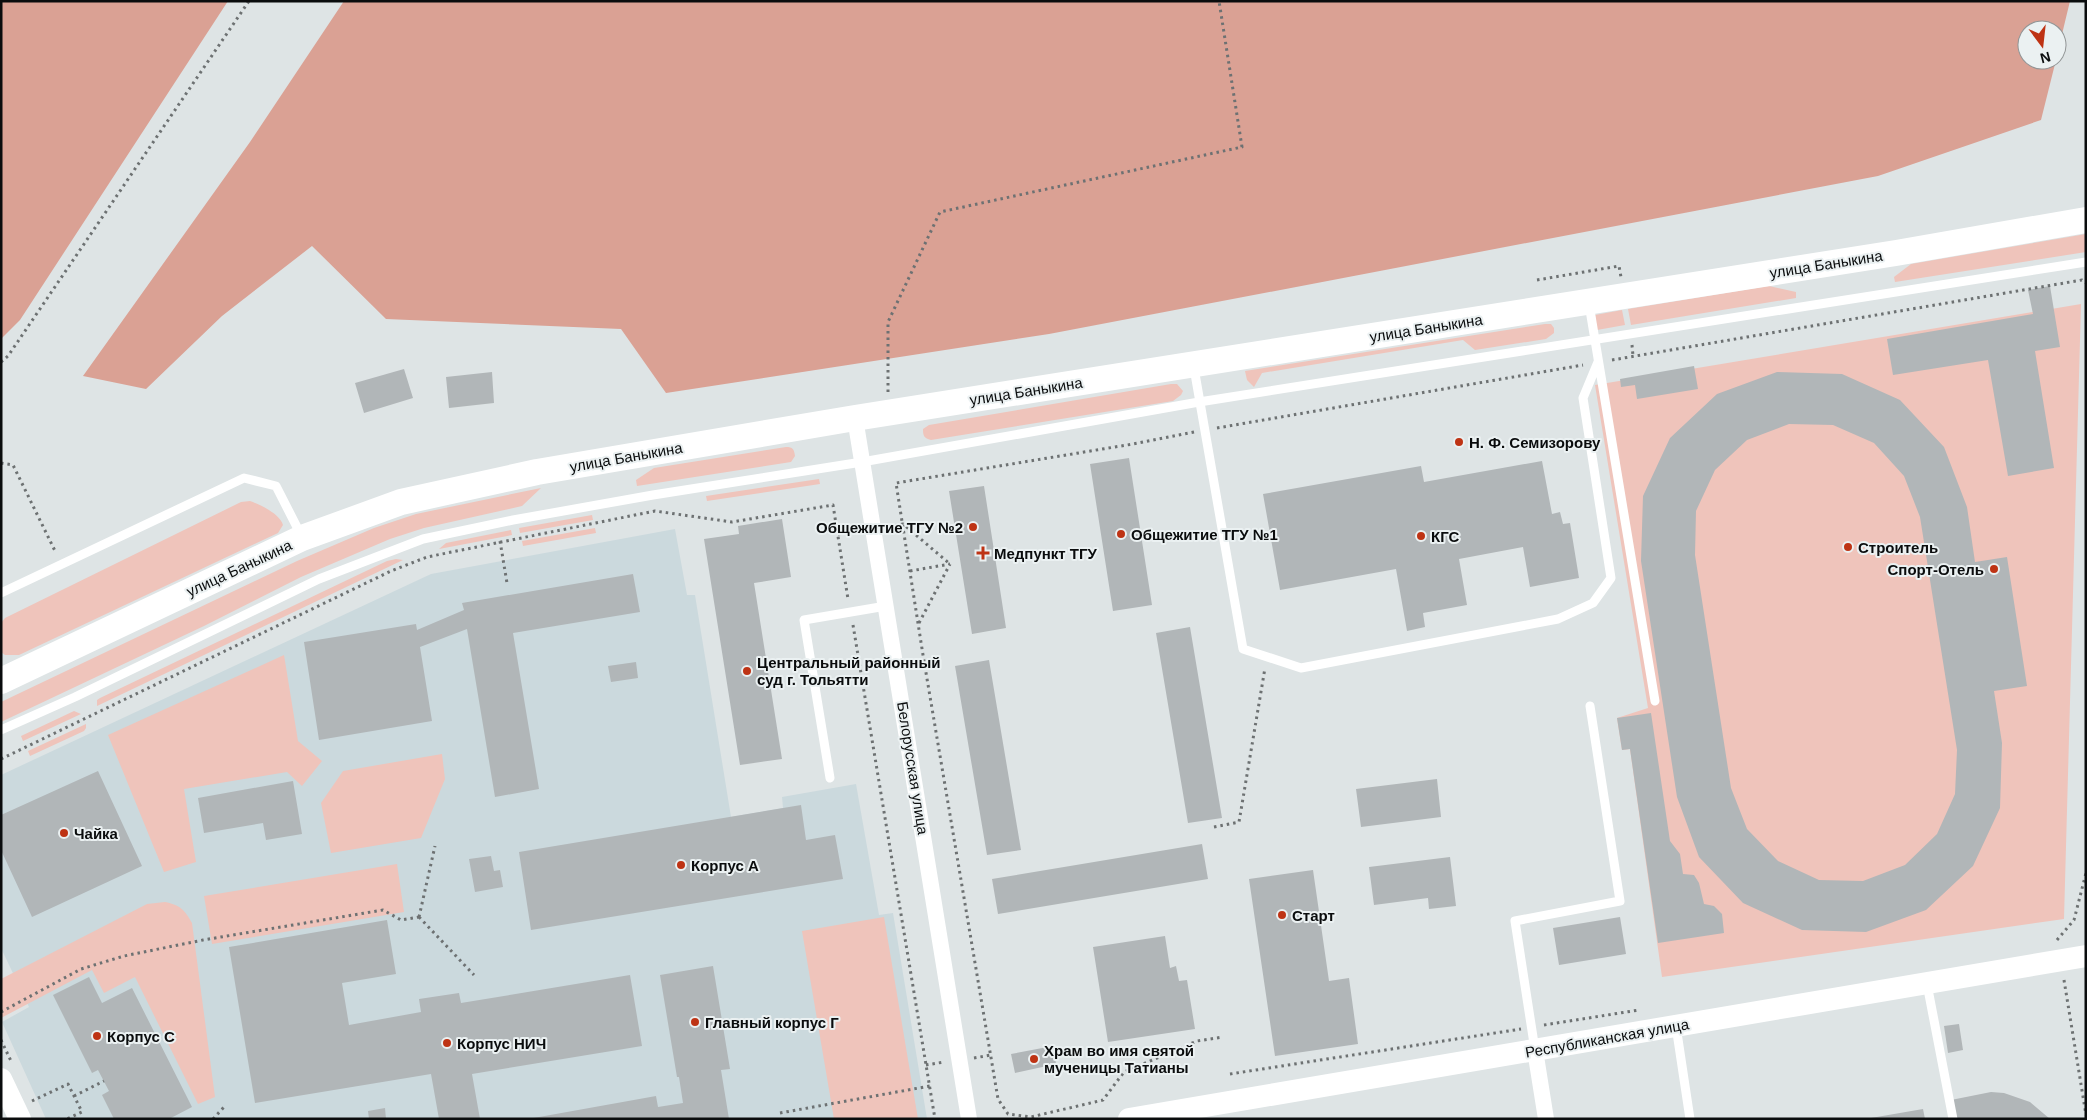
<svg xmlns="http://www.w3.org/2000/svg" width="2087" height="1120" font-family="Helvetica,sans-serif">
<rect width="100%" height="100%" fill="#dee4e5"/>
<!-- built -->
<path fill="#cbd9dd" d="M675,529L687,595H695L731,817L783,808L782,797L856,784L879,915L893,913L927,1119H46L2,1022L29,1007L1,948V775L431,574Z"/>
<!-- green -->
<path fill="#efc4bb" d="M2086,234V252L1895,282L1894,277L1911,264Z
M1769,286L1796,292V298L1631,325L1628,309Z
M2081,304L2064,919L1662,977L1630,749L1622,750L1617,718L1648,708L1595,385Z
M1622,310L1625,325L1597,330L1595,315Z
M1545,324H1551L1554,328V333L1546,339L1475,350L1463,340L1262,373L1254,387L1247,380L1245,371Z
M1171,384H1177L1183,391L1181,395L1173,401L931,440C924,438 923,436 923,429L929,425Z
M786,447C793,447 794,449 795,456L791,462L637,486L636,480L654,468Z
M819,479L820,484L707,501L706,496Z
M541,488L522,506L424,528L390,539L301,577L204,626L1,722V702L297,561L374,528L416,514Z
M250,501C261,505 280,514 283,525L278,533L19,655H5L1,652V623L5,618L241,502Z
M592,515L593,520L520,533L519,528Z
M595,528L596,533L523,546L522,541Z
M511,530L512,535L439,549L446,543Z
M396,559L403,560L97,706V700L100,698L387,561Z
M284,655L298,741L322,761L302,786L287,772L184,789L196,862L164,872L108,735Z
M74,711L81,714L23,741L21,736Z
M86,724V728L84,731L30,756L28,751Z
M442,754L445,779L421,838L331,853L321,803L343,771Z
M397,864L404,912L212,944L204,896Z
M165,902C180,905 185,910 192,923L215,1097L198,1104L135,977L104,993L92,970L1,1018V979L147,904Z
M884,917L918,1119H834L802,931Z"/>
<!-- forest -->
<path fill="#daa194" d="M1,1H228L20,320L1,339Z
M344,1H2070L2057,55V30H2027V60H2056L2041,120L1878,176L1049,334L666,393L621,329L386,319L312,246L222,316L146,389L83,376L250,142Z"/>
<!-- building -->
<path fill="#b1b6b8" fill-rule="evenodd" d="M2050,286L2060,347L2035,351L2054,468L2008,476L1988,360L1893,375L1887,339L2033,314L2028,290Z
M1694,366L1698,389L1637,399L1635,385L1621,387L1620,379Z
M404,369L413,398L364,413L355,383Z
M492,372L494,403L449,408L446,377Z
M1777,372L1842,374L1900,400L1944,447L1967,507L1975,562L2007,557L2027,686L1994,691L2002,743L2000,808L1973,866L1926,910L1866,932L1802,930L1743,903L1699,857L1677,797L1641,561L1643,496L1670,438L1717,394ZM1789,424L1833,425L1874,443L1904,476L1920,517L1957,750L1955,794L1937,834L1905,865L1863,881L1819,880L1778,861L1747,829L1731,788L1695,555L1696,511L1715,470L1747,440Z
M1129,458L1152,605L1113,611L1090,464Z
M1542,461L1552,514L1560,512L1563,524L1570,523L1579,578L1530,587L1523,547L1459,559L1467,605L1423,613L1425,627L1407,631L1396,569L1280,590L1263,494L1421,466L1424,482Z
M984,486L1006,628L972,634L949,491Z
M782,519L791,577L754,583L782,759L740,765L704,539L739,534L738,526Z
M633,574L640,612L513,633L539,789L495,797L467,629L420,647L432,721L319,740L304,642L416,624L417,630L464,610L462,603Z
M1190,627L1222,818L1188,823L1156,633Z
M989,660L1021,850L987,855L955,666Z
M636,662L638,678L611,682L608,666Z
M1651,713L1670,841L1680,854L1683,874L1694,875L1699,883L1704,904L1714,906L1722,914L1724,933L1658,943L1630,749L1622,750L1617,718Z
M98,771L142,866L32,917L1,850V815Z
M1437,779L1441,817L1361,827L1356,789Z
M293,781L302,834L266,840L263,823L204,833L198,798Z
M801,805L806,840L835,835L843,879L531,930L519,852Z
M1202,844L1208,879L998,914L992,879Z
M491,856L494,871L500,870L503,887L475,892L469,859Z
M1450,857L1456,906L1429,909L1428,898L1374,905L1369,867Z
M1313,870L1329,981L1349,978L1358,1044L1275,1056L1249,879Z
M1620,917L1626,954L1559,965L1553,928Z
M387,920L396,974L342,983L349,1025L421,1012L419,999L459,993L461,1003L630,975L642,1046L472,1074L480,1119H439L431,1074L255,1103L229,947Z
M1165,936L1170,968L1176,966L1179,981L1187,980L1195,1029L1108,1042L1093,947Z
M713,966L730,1069L721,1070L729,1119H528L656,1096L658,1107L683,1103L679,1077H677L660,975Z
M89,977L102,1003L132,988L192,1107L169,1119H114L102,1095L109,1091L98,1070L92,1073L53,995Z
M1959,1024L1963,1050L1948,1053L1944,1026Z
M1053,1046L1056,1064L1015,1073L1011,1054Z
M1991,1092L2004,1093L2030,1102L2050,1119H1955L1951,1100Z
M385,1108L386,1119H369L368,1111Z
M1923,1109L1925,1119H1871V1118Z"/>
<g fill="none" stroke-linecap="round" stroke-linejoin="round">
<!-- path -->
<path stroke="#6d7172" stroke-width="3" stroke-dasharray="2.5 4" stroke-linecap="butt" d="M1537,280L1619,266L1621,277
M1632,345L1633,356
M1612,360L2082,280L2086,283
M1,362L8,356L249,1
M888,392V322L940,212L1242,147L1219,1
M1217,428L1583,365
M1194,432L1133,444L896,483L923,655L998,1099L1008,1114L1031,1117L1103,1100L1124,1072L1197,1041L1223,1037
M1,463L13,465L56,553
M888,527L903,524L950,564
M838,534L858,531
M500,541L507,583
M910,571L950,564
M919,623L950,564
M853,625L935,1119
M1,759L391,571L427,557L655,511L732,522L833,505L848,599
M1214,827L1239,822L1265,668
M419,917L474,975
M419,917L435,846
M2057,940L2074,920L2086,873
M2064,980L2086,1115
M1,1012L81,969L124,956L203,940L383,910L401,920L419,917
M1544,1025L1639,1010
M1,1040L11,1061
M974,1058L991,1055
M926,1065L944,1062
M1230,1074L1521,1029
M74,1096L104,1081
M32,1101L68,1084L82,1112L67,1119
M780,1113L930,1086
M213,1119L224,1107"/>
<!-- lane -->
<path stroke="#fff" stroke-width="9" d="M1589,304L1655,701
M1194,368L1243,649L1301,668L1558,619L1593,603L1611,578L1583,398L1598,362
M1,593L244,478L276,486L301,535
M1,730L75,697L319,579L423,539L513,520L653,495L862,462L1199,402L2086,262
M830,778L804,620L886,606
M1927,984L1953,1119
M1676,1026L1690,1119
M1535,1050L1515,921L1620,901L1590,706"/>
<!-- street -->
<path stroke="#fff" stroke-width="16" d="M855,418L969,1119
M1535,1050L1546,1119"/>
<!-- secondary -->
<path stroke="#fff" stroke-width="22" d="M1,1079L20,1119
M1129,1119L2086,956"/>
<!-- primary -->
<path stroke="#fff" stroke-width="26" d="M1,681L302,538L401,502L537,472L855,418L1896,253L2086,220"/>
</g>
<!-- markers -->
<g fill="#be3314" stroke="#ebf1f2" stroke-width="2">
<circle cx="1459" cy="442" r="5"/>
<circle cx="973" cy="527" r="5"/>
<circle cx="1121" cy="534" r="5"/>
<circle cx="1421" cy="536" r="5"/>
<circle cx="1848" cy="547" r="5"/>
<path d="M980.5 545.5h5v5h5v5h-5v5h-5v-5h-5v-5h5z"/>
<circle cx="1994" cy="569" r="5"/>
<circle cx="747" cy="671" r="5"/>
<circle cx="64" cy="833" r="5"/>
<circle cx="681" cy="865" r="5"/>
<circle cx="1282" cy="915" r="5"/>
<circle cx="695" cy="1022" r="5"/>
<circle cx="97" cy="1036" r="5"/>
<circle cx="447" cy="1043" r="5"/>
<circle cx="1034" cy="1059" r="5"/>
</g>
<g text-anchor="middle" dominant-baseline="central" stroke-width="4" stroke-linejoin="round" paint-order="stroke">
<!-- street labels -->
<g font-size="15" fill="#0a0c0d" stroke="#ebf1f2">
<text transform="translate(1826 264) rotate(-9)">улица Баныкина</text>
<text transform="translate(1426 328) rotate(-9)">улица Баныкина</text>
<text transform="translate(1026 391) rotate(-9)">улица Баныкина</text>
<text transform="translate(626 457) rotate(-10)">улица Баныкина</text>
<text transform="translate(239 568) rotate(-25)">улица Баныкина</text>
<text transform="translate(913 768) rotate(81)">Белорусская улица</text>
<text transform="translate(1607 1038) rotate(-10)">Республиканская улица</text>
</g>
<!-- poi labels -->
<g font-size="15" font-weight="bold" fill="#0a0c0d" stroke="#ebf1f2" text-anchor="start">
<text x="1469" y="442">Н. Ф. Семизорову</text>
<text x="963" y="527" text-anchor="end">Общежитие ТГУ №2</text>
<text x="1131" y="534">Общежитие ТГУ №1</text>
<text x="1431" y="536">КГС</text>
<text x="1858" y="547">Строитель</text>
<text x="994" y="553">Медпункт ТГУ</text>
<text x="1984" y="569" text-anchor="end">Спорт-Отель</text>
<text x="757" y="662">Центральный районный<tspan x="757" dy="17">суд г. Тольятти</tspan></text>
<text x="74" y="833">Чайка</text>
<text x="691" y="865">Корпус А</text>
<text x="1292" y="915">Старт</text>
<text x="705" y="1022">Главный корпус Г</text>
<text x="107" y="1036">Корпус С</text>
<text x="457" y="1043">Корпус НИЧ</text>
<text x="1044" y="1050">Храм во имя святой<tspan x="1044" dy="17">мученицы Татианы</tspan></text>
</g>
</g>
<!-- border -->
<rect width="2087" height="1120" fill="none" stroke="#0a0c0d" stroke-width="5"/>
<!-- north arrow -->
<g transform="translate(2042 45) rotate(165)"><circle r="24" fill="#ebf1f2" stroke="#919596"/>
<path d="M0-4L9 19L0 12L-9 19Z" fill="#be3314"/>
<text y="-8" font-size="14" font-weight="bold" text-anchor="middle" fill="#0a0c0d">N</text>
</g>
</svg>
